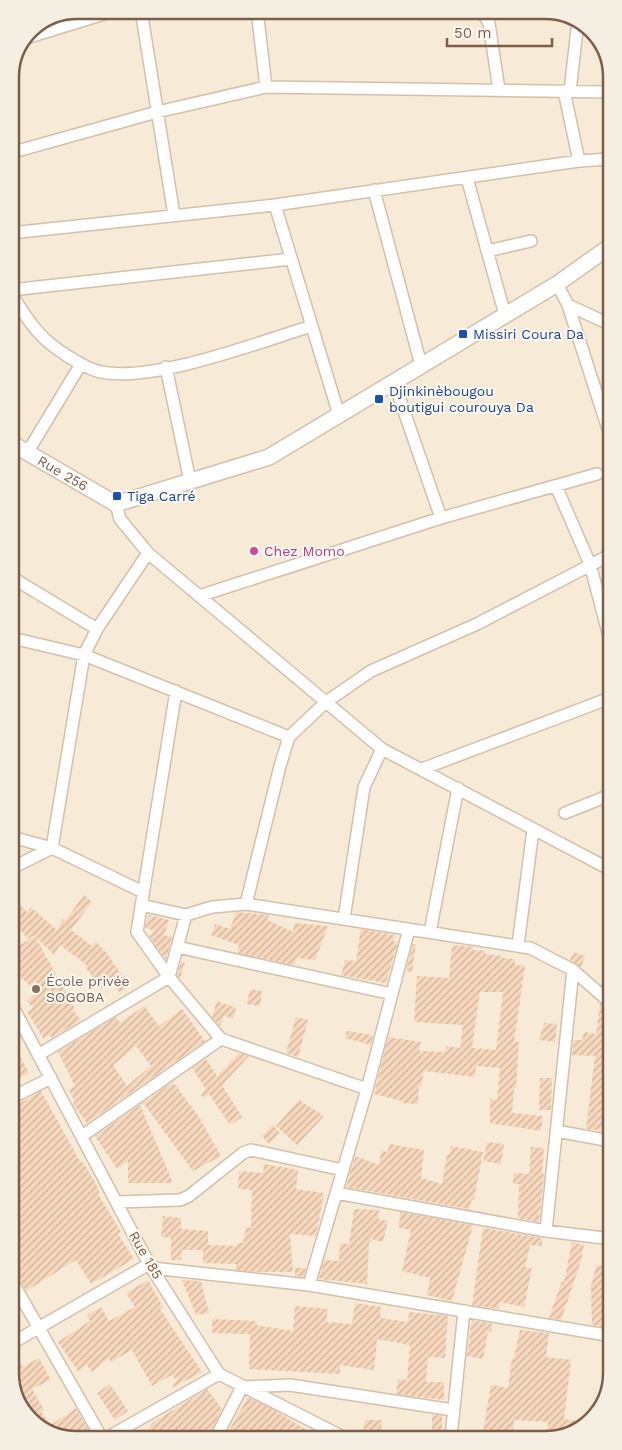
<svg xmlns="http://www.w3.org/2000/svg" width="622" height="1450" font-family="'Work Sans',sans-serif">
<defs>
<pattern id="building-hatch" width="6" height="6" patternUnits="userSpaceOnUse" patternTransform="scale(1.25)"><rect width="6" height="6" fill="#f7d8bd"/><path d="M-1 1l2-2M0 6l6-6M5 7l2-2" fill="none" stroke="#cdb29c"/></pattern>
</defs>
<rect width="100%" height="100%" fill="#fff7e8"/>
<!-- residential -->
<path fill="#f7ead6" d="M77,10H549L585,24L608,55L612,1373L598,1413L567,1436L73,1440L36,1426L14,1395L10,73L30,29Z"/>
<!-- building -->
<path fill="url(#building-hatch)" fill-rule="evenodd" d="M84,895L92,902L71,930L92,946L96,942L105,951L129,985L120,993L111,981L102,989L85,967L87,965L60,945L54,955L34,935L28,939L12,920V896L27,912L31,907L57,930L63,919L65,921Z
M236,912L269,915L267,920L293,932L294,923L328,926L315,960L297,958L295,964H289L238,953L239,945L211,935L215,924L230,929Z
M149,915L169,920L164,935L172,937L166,960L149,936L155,931L145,928Z
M361,929L395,935L393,941L398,942L386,983L341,975L345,960L356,961Z
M35,936L75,1009L73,1010L81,1020L52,1038L50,1035L44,1039L27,1012L33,1008L27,1001L37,992L13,970L12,950Z
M413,944H416L412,972L406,971Z
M452,945L473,947V950L486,951L485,954L502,956V958L515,959V965L525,966L514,1042H519L516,1088H514L512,1113L543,1116L541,1131L490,1123V1099L497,1100L500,1068L476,1066L475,1077L424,1071L421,1086H419L418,1104L402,1103V1101L374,1094L388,1037L421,1042L419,1051L445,1052L446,1046L460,1048L463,1025L414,1022L417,976L449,978ZM480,992H503L496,1050L472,1048Z
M574,952L585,956L581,967L570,960Z
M181,962L185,963L180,978L177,975Z
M250,989L262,991L260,1006L247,1004Z
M217,1001L236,1008L233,1019L224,1016L220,1026L212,1017Z
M600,1004L611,1008V1050H608L605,1080H611L609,1131L586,1129L595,1056L572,1055L573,1040H582L584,1032L596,1034Z
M144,1006L159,1026L182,1009L205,1041L87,1123L73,1104L75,1102L69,1090L75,1086L58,1052L116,1017L120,1023ZM136,1046L151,1066L127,1086L113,1065Z
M296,1017L308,1020L298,1057L286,1053Z
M544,1023L557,1024L555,1042L539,1040Z
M347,1031L373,1035L371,1045L345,1038Z
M13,1043L29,1073L13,1082Z
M239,1053L249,1056L222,1085L242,1117L230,1125L209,1094L204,1098L201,1095L206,1089L192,1068L206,1059L217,1076Z
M540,1078H552L551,1110H539Z
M173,1082L199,1117L221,1156L193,1171L144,1104L140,1105L173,1183H128V1161L117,1169L95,1136Z
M41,1091L81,1163L83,1162L96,1184L100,1193L98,1194L121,1232L118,1234L134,1259L91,1284L76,1260L26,1291L19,1279L13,1276V1107Z
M299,1100L324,1116L297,1145L276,1126Z
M273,1125L280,1133L269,1144L262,1136Z
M487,1142L504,1144L501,1164L483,1161Z
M390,1144L424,1150L421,1178L442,1184L447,1154L450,1155L451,1146L483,1152L474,1200L472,1199L469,1209L346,1187L355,1156L379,1165L381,1151L387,1152Z
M531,1147L544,1148L542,1174H544L539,1222L518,1218L519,1184H513L514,1173L529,1174Z
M264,1164L298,1170L296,1189L324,1193L316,1236L290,1234L293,1272H256L236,1270V1264L203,1263V1250H182L181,1260H171V1238L161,1237L163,1216L181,1218V1229L208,1231V1245L237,1246V1243H243L246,1227L251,1228L252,1190L238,1189L239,1171L263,1173Z
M354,1209L379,1210L378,1219L388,1221L383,1242L371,1239V1242H369L367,1284L319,1279L324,1260L339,1261L340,1243L349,1244Z
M400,1212L473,1225L452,1301L427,1295L430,1278L402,1271L411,1230L399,1228Z
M483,1228L542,1238V1246L530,1245L525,1267L532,1268L524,1307L500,1302L499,1309L472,1305Z
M572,1242L584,1245L581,1261L561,1320L549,1318L562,1281L564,1282Z
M596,1265L612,1268V1284L603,1327L592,1325L591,1286Z
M295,1268H306L304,1277L295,1276Z
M148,1280L163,1307L160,1309L202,1372L172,1388L179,1375L175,1379L172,1375L152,1386L132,1350L111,1362L109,1358L92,1372L87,1365L78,1371L58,1342L90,1321L87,1315L101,1307L109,1321L135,1307L126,1293Z
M182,1280L201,1281L209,1313L196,1315Z
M355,1303L381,1307L380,1318L408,1322L409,1312L448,1316L445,1358L428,1357L426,1382H444V1400L396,1394L398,1379L407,1380L410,1345L377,1339L374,1370L340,1365V1374L249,1369L250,1334L212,1333V1319L256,1321V1325L293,1331L295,1306L328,1309L326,1322L352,1324Z
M472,1320L493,1324L491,1332H488L483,1359L467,1356Z
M520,1330L549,1333L546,1357L571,1360L564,1419L587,1422L567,1436H546L548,1422L514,1420L513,1437H482L491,1385L508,1388L512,1358H514Z
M14,1351L23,1367L39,1358L51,1380L32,1389L44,1410L41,1412L51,1425L76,1408L91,1434L79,1440H73L36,1426L14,1395Z
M110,1384L128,1411L115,1420L97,1393Z
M207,1389L222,1409L208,1439H142L152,1423Z
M248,1397L272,1409L320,1438L224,1439Z
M432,1414L442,1416V1437H432Z
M365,1420H382L381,1434L363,1432Z"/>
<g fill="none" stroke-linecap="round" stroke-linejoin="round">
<!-- minor casing -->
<g stroke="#d3c0ac" stroke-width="14">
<path id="minor" d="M141,10L174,215
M257,10L266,87
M481,10L489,23L499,90
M26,38L117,10
M564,91L579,161
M570,91L578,21
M10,153L157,112L266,87L608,92
M467,178L505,315
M374,190L421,365
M275,205L339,415
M11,233L275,205L579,161L609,159
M487,251L531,241
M557,284L568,305L609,324
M11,290L291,259
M11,294C20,307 29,323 40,334C51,347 85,369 101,372C153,383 259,342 312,326
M568,305L609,432
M166,367L190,481
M394,382L441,518
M27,453L81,364
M556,486L590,564L610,640
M116,504L120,519L148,553L382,749L611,870
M11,577L97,629
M199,596L441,518L597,474
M12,638L84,655L289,737
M176,691L137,932L169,977L221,1039L367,1089
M422,769L610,698
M565,813L610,795
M12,837L52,848L143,892
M52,848L84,655L97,629L148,553
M12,868L52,848
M246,904L280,766L289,737L326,702L371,671L477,624L610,555
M141,905L186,915L212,907L246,904L530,948L573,970L607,1000L611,1001
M344,919L364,787L382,749
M430,932L458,788
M518,945L533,830
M177,947L392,994
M607,1000L611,963
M13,1007L149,1264L219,1374L345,1438
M38,1055L169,977L186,915
M13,1097L51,1078
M556,1131L611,1141
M82,1136L221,1039
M336,1193L546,1231L612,1239
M117,1202L180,1200L189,1196L243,1153L251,1150L343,1170
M546,1231L573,970
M152,1268L309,1285L612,1336
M13,1283L103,1440
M309,1285L367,1089L409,929
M14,1342L149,1264
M451,1437L464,1311
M215,1439L242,1387L290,1385L453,1410
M103,1440L219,1374"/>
</g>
<!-- tertiary casing -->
<g stroke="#d3c0ac" stroke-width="18">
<g id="tertiary">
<path id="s1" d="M11,443L116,504L269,457L557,284L609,247"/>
</g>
</g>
<!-- minor -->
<use href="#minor" stroke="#fff" stroke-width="11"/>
<!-- tertiary -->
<use href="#tertiary" stroke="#fff" stroke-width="15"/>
</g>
<!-- markers -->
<g fill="#1a4fb4" stroke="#fffaf1" stroke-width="2">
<rect x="458" y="329" width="10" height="10" rx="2.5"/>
<rect x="374" y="394" width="10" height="10" rx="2.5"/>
<rect x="112" y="491" width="10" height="10" rx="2.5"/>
</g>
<circle fill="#d1479c" stroke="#fffaf1" stroke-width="2" cx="254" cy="551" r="5"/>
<circle fill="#8d6e63" stroke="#fffaf1" stroke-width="2" cx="36" cy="989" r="5"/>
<g text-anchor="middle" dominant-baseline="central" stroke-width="4" stroke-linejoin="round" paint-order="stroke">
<!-- transit labels -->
<g font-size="14" fill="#164399" stroke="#fffaf1" text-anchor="start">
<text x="473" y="334">Missiri Coura Da</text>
<text x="389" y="391">Djinkinèbougou<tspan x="389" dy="16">boutigui courouya Da</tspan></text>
<text x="127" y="496">Tiga Carré</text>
</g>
<!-- street labels -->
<g font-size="14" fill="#7d5e48" stroke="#fffaf1">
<text stroke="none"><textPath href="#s1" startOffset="60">Rue 256</textPath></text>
<text transform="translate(146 1255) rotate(60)">Rue 185</text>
</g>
<!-- hotel labels -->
<g font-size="14" fill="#b23c85" stroke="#fffaf1" text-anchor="start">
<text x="264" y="551">Chez Momo</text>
</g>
<!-- education labels -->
<g font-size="14" fill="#785e54" stroke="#fffaf1" text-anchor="start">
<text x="46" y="981">École privée<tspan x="46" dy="16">SOGOBA</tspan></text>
</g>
</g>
<!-- crop -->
<path d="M0 0H622V1450H0ZM77 19H545A58 58 0 0 1 603 77V1373A58 58 0 0 1 545 1431H77A58 58 0 0 1 19 1373V77A58 58 0 0 1 77 19Z" fill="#f5eee3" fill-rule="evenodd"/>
<path fill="none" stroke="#7d5e48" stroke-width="2.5" d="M77 19H545A58 58 0 0 1 603 77V1373A58 58 0 0 1 545 1431H77A58 58 0 0 1 19 1373V77A58 58 0 0 1 77 19Z"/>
<!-- scale -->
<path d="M447 38v8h105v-8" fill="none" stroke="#7d5e48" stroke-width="2.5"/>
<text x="454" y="38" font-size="15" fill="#7d5e48" stroke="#fffaf1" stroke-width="4" paint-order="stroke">50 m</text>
</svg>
